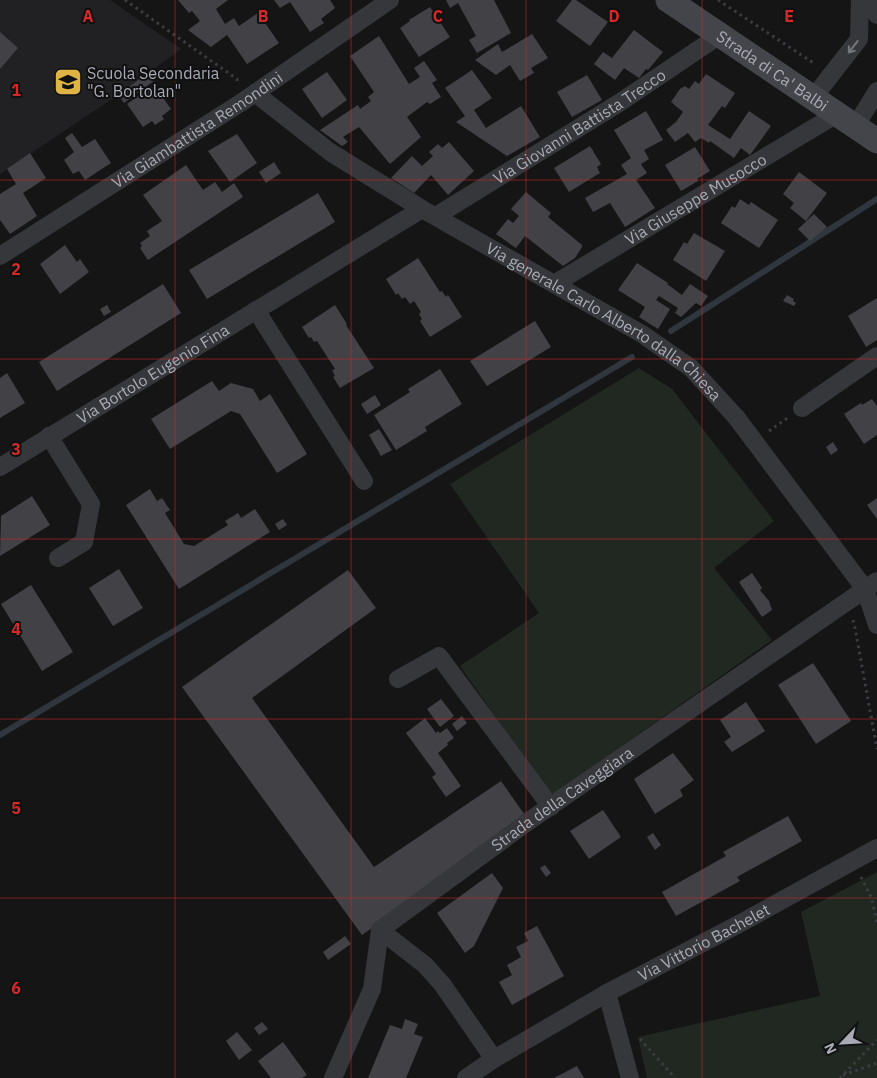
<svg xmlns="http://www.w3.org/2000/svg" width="877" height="1078" font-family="'IBM Plex Sans',sans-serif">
<rect width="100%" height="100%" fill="#151516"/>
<!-- built -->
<path fill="#212123" d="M0,0H110L181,49L118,95L0,174Z"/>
<!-- green -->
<path fill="#212822" d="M639,368L672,389L774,521L714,568L772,640L551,796L460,666L539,613L450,484Z
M877,872V1078H647L638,1037L820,996L801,912Z"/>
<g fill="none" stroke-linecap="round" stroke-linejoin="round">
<!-- stream -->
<path stroke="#2f363e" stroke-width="6" d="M671,331L877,199
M0,735L632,357"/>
</g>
<!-- building -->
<path fill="#424246" d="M178,0H228L216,9L225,24L234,18L239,26L258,13L279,43L247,64L227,35L211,47L188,30L200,21L192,11L189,13Z
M274,0H330L335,8L321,19L324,23L310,32L290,2L280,8Z
M446,0H494L511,33L477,53L469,40L476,36L458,3L450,8Z
M572,0H576L608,22L590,46L556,21Z
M430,7L450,37L419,57L400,28L410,21L409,20Z
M634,30L663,52L648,70L646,69L639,78L624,68L615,80L594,64L603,52L612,58Z
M0,32L18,48L0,69Z
M532,34L548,58L531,68L534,73L520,81L510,65L496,75L475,60L498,44L502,52Z
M379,36L409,84L420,77L414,68L424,61L437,80L432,83L441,97L430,104L427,102L407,117L421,137L390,164L359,127L343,137L348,142L342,146L320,130L358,105L360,109L371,101L368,97L374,92L350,56Z
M153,69L158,78L124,103L118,95Z
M472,70L492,98L474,110L486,128L521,106L540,137L507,156L456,122L465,116L445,88Z
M327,72L347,100L322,118L302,89Z
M706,74L735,93L725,108L722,106L708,125L730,139L749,111L771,126L750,155L741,148L734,158L710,141L709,143L701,138L695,142L688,133L675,142L666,130L676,122L683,112L671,102L680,89L685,86L689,89L695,81L699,84Z
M587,75L602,100L572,117L557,92Z
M154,85L171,109L162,116L164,119L155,125L152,121L143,127L127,104Z
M646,111L663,140L644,150L649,159L641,164L647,173L636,180L655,208L625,227L610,203L593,212L585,198L627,174L621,165L631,158L614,130Z
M72,133L82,147L95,139L111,163L85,180L79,171L73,174L64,160L74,152L65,138Z
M237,134L257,163L230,182L208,151Z
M449,142L474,171L448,195L431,175L414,193L391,178L412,156L422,166L433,156L429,152L438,144L442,148Z
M590,146L601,164L597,167L600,173L569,192L554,168Z
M695,147L710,171L697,179L698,181L681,191L665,165Z
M30,153L46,178L23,193L37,216L10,234L0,220V194L16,184L7,169Z
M274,162L281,173L266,183L259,172Z
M186,165L203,190L215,182L222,192L234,183L243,197L148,260L140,248L142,246L140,243L150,236L147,231L162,221L143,195Z
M799,172L827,193L806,221L790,208L794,203L783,194Z
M526,192L551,213L548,217L582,245V247L575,258L563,266L525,236L516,248L496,234L508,219L513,223L519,216L511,209Z
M318,193L335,222L207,299L189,270Z
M740,199L749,205L751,202L778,220L759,248L721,223L732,206L735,208Z
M814,214L827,227L810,241L798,229Z
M694,233L725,251L706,281L673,260L684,242L687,244Z
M65,245L77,262L80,259L89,272L60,294L40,264Z
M418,258L440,292L442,291L446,297L448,295L462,317L430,337L420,321L422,319L419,314L421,312L414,301L410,304L405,297L402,299L398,293L396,295L386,279Z
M637,263L668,283L667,284L682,295L690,284L708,296L701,306L696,303L681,317L675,313L678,308L659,296L656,300L670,309L658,329L639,317L645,307L618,290Z
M163,284L181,313L57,391L39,362Z
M787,295L794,299L793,301L796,303L794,306L783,301Z
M877,298V340L866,347L848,316Z
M107,305L111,312L104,316L100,309Z
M335,305L347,324L346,325L374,368L340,388L333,377L335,376L332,370L335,369L317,341L314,342L311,337L309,338L302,327Z
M535,321L551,347L487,386L470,361Z
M440,369L462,404L425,427L427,431L396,450L374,415L410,392L408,389Z
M7,373L25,403L0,418V378Z
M212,381L219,391L231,383L253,389L260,401L270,394L307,454L277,473L240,414L231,411L170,449L151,419Z
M375,395L381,405L367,414L361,404Z
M872,399L877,406V435L864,444L844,414L861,403L862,405Z
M379,429L392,450L381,456L369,435Z
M833,442L838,450L831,455L826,447Z
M150,489L157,501L162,498L170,510L165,513L184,544L194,546L228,525L225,521L238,513L241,518L255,509L270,532L179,589L126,505Z
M32,496L50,525L0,556L1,516Z
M877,498V519L867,505Z
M283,519L287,525L279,530L275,524Z
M119,569L143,608L113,626L89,588Z
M348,570L376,608L252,698L374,867L501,781L527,818L362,935L182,687Z
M752,573L762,588L760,590L769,601L772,610L762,617L739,582Z
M31,585L73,652L42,671L1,604Z
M813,663L851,721L816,744L778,685Z
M441,699L454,716L440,727L427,709Z
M746,702L765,731L732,752L724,742L731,737L720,720Z
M462,716L467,723L457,731L452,724Z
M425,718L436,733L438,731L440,733L447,728L454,738L447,743L448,745L438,753L461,786L446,797L432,777L436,774L406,733Z
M673,753L694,780L680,790L683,796L655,814L634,779Z
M603,810L621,837L589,859L570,831Z
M788,816L802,841L737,877L740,881L676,916L662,892L726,856L723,852Z
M653,833L661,845L655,850L647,837Z
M545,865L551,873L546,877L540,868Z
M492,873L503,888L474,946L465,953L437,913Z
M537,926L564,976L512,1005L499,982L512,975L507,965L521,957L516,947L528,941L524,933Z
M345,936L351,944L328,960L323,952Z
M405,1019L418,1024L414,1034L423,1037L406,1078H368L390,1025L402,1029Z
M262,1022L268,1029L259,1035L254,1028Z
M237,1032L252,1050L239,1060L226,1041Z
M283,1042L307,1075L302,1078H271L258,1061Z
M577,1066L584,1078H554Z"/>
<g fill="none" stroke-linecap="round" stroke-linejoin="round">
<!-- path -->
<path stroke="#3c3d42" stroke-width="3" stroke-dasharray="2.5 4" stroke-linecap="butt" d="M125,0L237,79L238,84
M718,0L815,64
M769,431L789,417
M853,620L855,628L877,749
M861,877L871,897L877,922
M640,1039L675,1078
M843,1075L877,1063
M840,1078L877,1040"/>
<!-- minor -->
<g stroke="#36373b" stroke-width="18">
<path d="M869,0L877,15"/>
<path id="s1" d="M255,93L330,152L422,209L642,334L691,368L736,417L865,589L877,625"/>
<path d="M813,98L859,39L860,0"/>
<path d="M855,127L877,91"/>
<path id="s2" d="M436,216L619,103L720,35"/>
<path id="s3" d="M0,256L242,102L390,0"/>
<path id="s4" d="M554,284L837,114"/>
<path d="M256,310L364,481"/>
<path d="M802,408L877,356"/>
<path d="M49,436L91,504L84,542L58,558"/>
<path id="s5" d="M0,467L422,209"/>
<path d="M398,679L439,656L551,807"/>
<path d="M380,930L425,965L442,984L494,1059"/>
<path d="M607,993L630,1078"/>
<path id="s6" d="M333,1078L372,989L380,930L526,823L877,581"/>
<path id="s7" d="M466,1078L494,1059L607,993L739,924L877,848"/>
</g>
<!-- secondary -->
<path stroke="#44454b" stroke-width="25" id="s8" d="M668,0L877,141"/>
</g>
<!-- one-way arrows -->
<defs><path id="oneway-shaft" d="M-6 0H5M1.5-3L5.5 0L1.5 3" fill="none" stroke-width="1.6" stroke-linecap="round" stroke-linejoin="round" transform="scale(1.25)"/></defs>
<use stroke="#75777e" href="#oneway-shaft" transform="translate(853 47) rotate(128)"/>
<!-- grid -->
<path fill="none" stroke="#d62828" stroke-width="1" stroke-opacity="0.55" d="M175,0V1078M351,0V1078M526,0V1078M702,0V1078M0,180H877M0,359H877M0,539H877M0,719H877M0,898H877"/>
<!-- icons -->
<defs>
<g id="school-square" transform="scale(1.4375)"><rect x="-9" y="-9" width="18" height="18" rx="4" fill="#deb445" stroke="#101011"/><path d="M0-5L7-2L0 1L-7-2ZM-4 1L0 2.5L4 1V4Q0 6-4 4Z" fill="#111"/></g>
</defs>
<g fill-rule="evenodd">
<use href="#school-square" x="68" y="82"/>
</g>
<g text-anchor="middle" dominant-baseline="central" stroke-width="4" stroke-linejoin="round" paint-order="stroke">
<!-- street labels -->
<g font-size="16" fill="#a8abb5" stroke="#101011">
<text stroke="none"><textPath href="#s8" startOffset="126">Strada di Ca' Balbi</textPath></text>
<text stroke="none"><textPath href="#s2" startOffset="169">Via Giovanni Battista Trecco</textPath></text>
<text stroke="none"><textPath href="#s3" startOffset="234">Via Giambattista Remondini</textPath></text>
<text stroke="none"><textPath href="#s4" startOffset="165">Via Giuseppe Musocco</textPath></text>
<text stroke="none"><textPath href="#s1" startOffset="418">Via generale Carlo Alberto dalla Chiesa</textPath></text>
<text stroke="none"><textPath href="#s5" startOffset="179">Via Bortolo Eugenio Fina</textPath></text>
<text stroke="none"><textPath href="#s6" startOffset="381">Strada della Caveggiara</textPath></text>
<text stroke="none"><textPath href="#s7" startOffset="274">Via Vittorio Bachelet</textPath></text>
</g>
<!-- poi labels -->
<g font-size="16" fill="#a8abb5" stroke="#101011" text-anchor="start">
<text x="87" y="73">Scuola Secondaria<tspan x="87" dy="18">"G. Bortolan"</tspan></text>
</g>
</g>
<g font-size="16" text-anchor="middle" font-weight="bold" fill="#d62828" stroke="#101011" stroke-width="4" stroke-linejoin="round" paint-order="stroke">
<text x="88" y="22">A</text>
<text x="263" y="22">B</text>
<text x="438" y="22">C</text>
<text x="614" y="22">D</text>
<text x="789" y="22">E</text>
<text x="16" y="96">1</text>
<text x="16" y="275">2</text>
<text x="16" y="455">3</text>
<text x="16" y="635">4</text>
<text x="16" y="814">5</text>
<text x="16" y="994">6</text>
</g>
<!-- north arrow -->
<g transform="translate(842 1043) rotate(245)" stroke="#101011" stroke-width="4" paint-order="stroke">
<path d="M0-4L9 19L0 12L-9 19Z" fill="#a8abb5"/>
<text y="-8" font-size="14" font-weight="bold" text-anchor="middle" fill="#a8abb5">N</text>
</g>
</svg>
